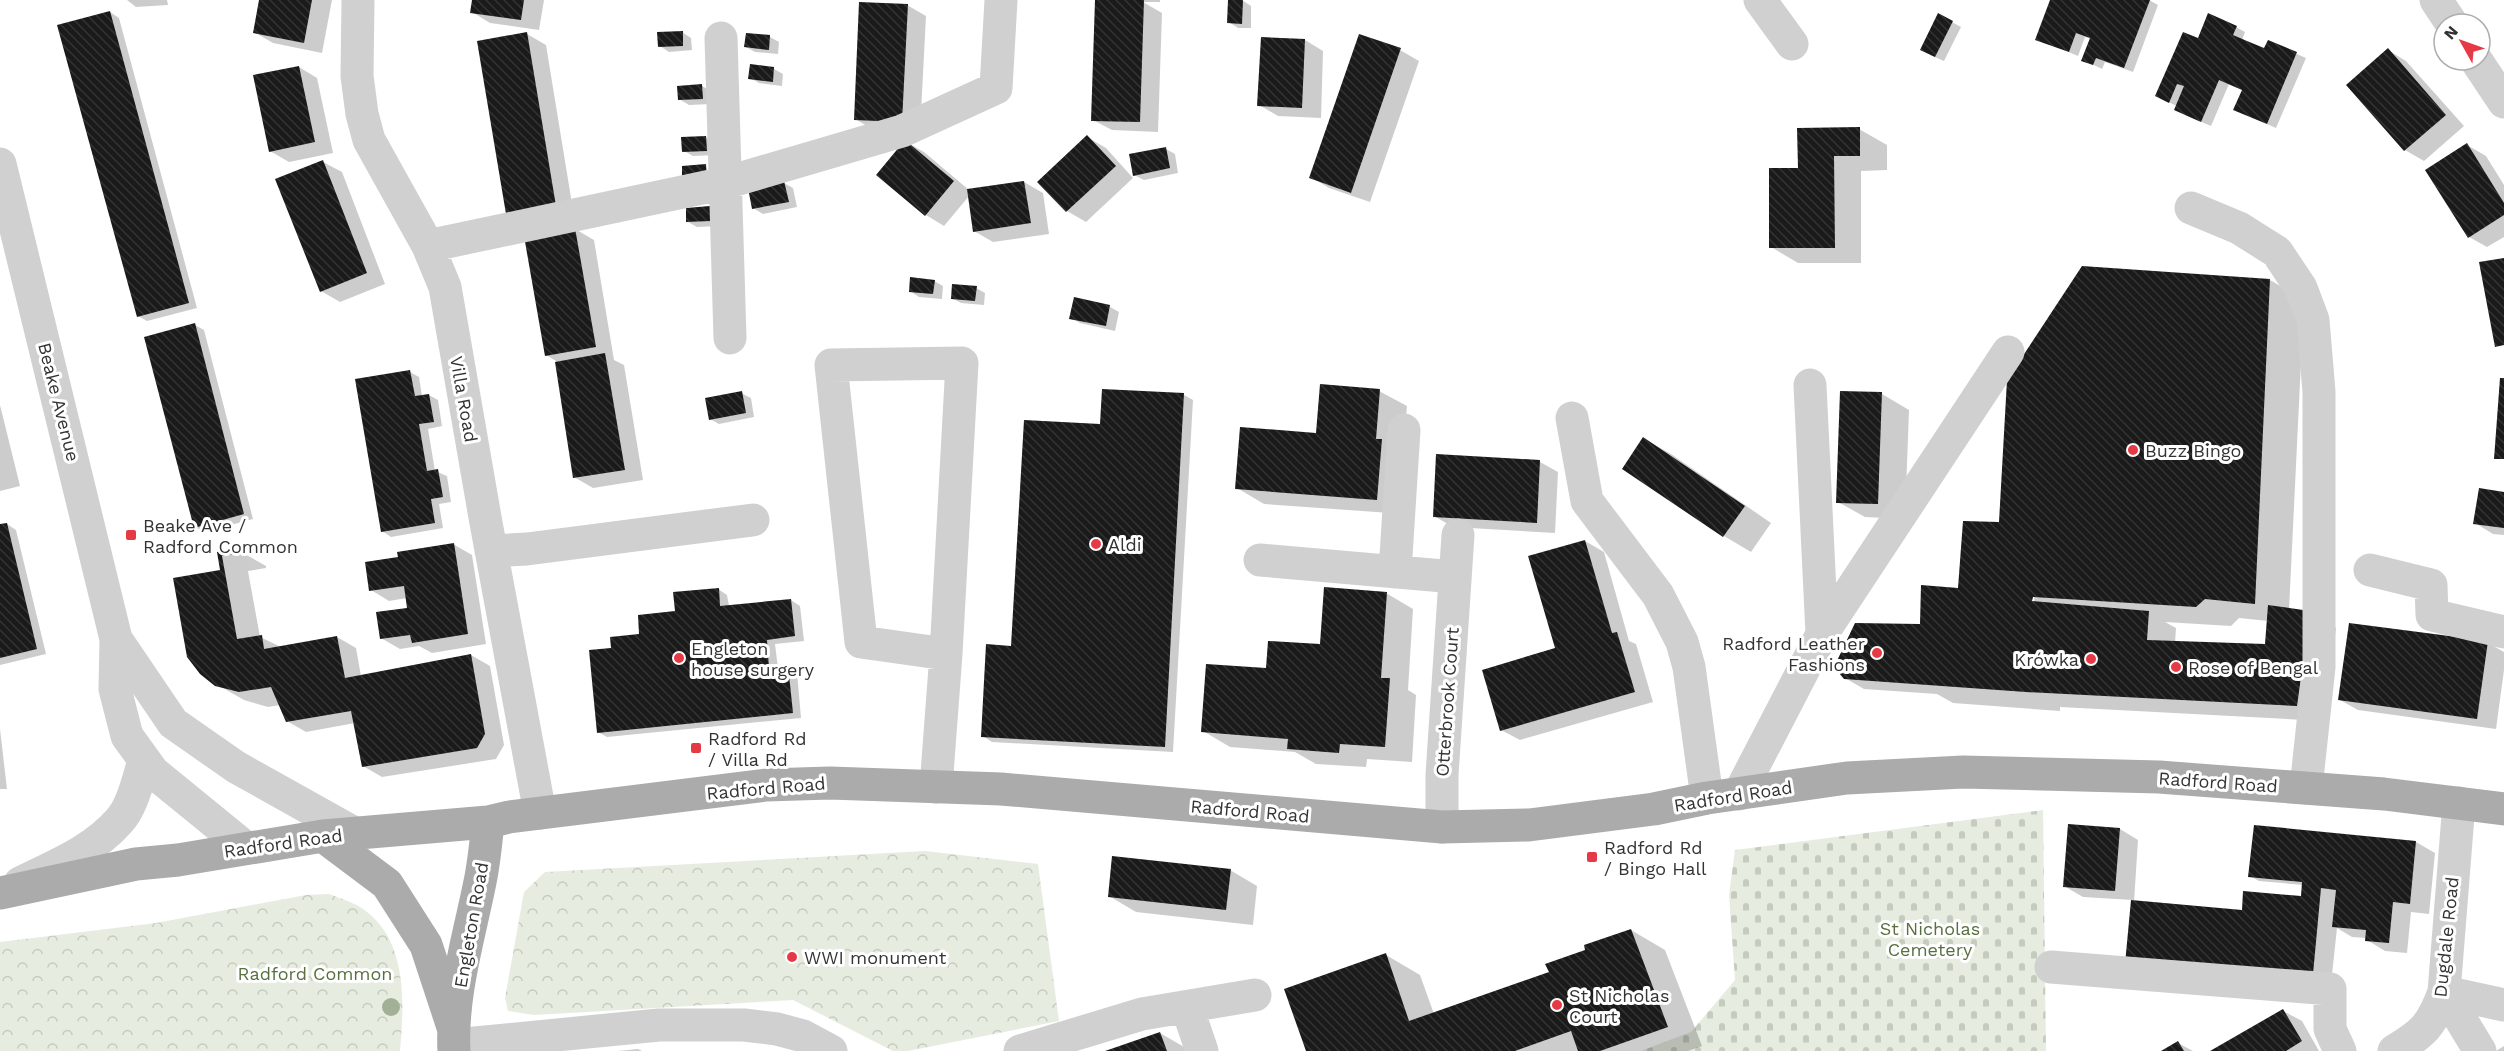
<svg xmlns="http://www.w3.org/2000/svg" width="2504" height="1051" font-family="'Work Sans',sans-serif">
<defs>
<pattern id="cemetery-stones" width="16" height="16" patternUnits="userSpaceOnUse" patternTransform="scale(1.5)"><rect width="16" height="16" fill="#e6ecdf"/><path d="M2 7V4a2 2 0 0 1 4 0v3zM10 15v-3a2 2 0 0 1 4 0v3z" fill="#c6cbc0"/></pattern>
<pattern id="park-crowns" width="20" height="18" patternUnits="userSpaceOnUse" patternTransform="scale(1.5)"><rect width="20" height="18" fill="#e6ecdf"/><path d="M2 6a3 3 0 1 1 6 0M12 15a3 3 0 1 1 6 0" fill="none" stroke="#c6cbc0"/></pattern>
<pattern id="building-back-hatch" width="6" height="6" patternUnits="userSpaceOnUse" patternTransform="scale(1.5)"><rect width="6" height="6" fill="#1a1a1a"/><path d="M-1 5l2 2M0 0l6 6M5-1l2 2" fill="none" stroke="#333"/></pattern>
</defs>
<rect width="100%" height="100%" fill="#fff"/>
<!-- cemetery -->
<path fill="url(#cemetery-stones)" d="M2043,810L2046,1051H1641L1691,1032L1735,980L1729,895L1735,850Z"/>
<!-- park -->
<path fill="url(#park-crowns)" d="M925,851L1038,864L1059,1021L908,1051H893L793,1000L534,1015L508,1011L505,998L524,892L545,872Z
M329,894C342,899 356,903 367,912C408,944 404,1005 400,1051H0V942L156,923L306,895Z"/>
<!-- shadow -->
<path fill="#0003" fill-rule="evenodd" d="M127,0H167L168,5L136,7Z
M260,0H332L322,53L273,43L254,32Z
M473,0H544L539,30L490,23L472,12Z
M1111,0H1160V2H1143L1162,13L1158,132L1112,130L1093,120Z
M1242,0L1251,6V28H1238L1229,22Z
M2051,0H2149L2158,5L2133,72L2105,62L2102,69L2083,60L2091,39L2085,37L2078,56L2037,39Z
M907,5L926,16L920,132L874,130L855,119Z
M110,12L119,18L197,308L147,321L138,316Z
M1952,22L1961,27L1944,61L1930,55Z
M2236,27L2245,32L2242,40L2265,50L2269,42L2306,58L2276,128L2244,114L2243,90L2229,84L2211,126L2185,115L2177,106L2166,101L2199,40Z
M682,32L691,38L692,50L669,52L660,46Z
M527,34L546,45L574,216L526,224Z
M747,34L770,37L779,42L778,54L755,52L746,47Z
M1305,40L1323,51L1321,118L1278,116L1259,105Z
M1400,50L1419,61L1370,202L1329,188L1311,177Z
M2388,50L2406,61L2464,126L2424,161L2405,150Z
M751,66L774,69L783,74L782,86L759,83L750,78Z
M299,67L317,78L333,153L289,162L270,151Z
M702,86L711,91V104L689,105L679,99Z
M1859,129L1887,145V170L1861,171V263H1798L1771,247L1800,169Z
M706,137L715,143L716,155L693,156L684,151Z
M1087,137L1106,148L1133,178L1086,222L1067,211L1039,182Z
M906,142L924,152L969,190L1024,182L1043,193L1049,234L993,242L974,231L969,196L944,226L926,215Z
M2467,145L2486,156L2504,185V237L2487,247L2469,237Z
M1166,149L1175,154L1178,173L1144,180L1134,175Z
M323,162L342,172L385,284L340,302L321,291Z
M784,183L793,188L797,207L763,214L753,208Z
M687,209L720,226L697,227L688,222Z
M575,229L594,240L614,360L624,365L643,480L593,488L574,477L556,361L546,355Z
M2083,268L2270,280L2304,300L2289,610L2309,612L2336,628L2324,721L2060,707V711L1953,703L1937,694L1864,689L1845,678L1919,625L1959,589L2000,523ZM2035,589L2034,603H2031ZM2239,618L2268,621L2266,646L2175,643L2176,628L2165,622L2231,626Z
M934,281L943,286L942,299L919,297L910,291Z
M976,288L985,293L984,305L961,303L952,298Z
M1075,299L1110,307L1119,312L1115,331L1080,323L1071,318Z
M195,325L204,330L253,519L204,532L195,527Z
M410,372L419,377L422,396L429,395L438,400L442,426L428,429L435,471L447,476L451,502L439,504L443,528L391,537L382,531Z
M1103,390L1184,395L1193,400L1173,752L992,742L983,736L1013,647L1101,425Z
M1379,391L1407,406L1403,453L1404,514L1264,504L1237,488Z
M741,393L751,398L754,417L719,424L710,419Z
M1882,394L1909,410L1905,519L1865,517L1838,502Z
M0,405L20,486L0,491Z
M1644,439L1671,454L1771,523L1751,552L1724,536L1624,468Z
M1540,462L1558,472L1555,533L1453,527L1434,516Z
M2504,493V535L2493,534L2475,523Z
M7,524L16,530L46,654L0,665V526Z
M1585,541L1604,552L1629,641L1636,644L1653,702L1520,740L1501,730L1557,649Z
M453,544L472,555L486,644L432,653L419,646L400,649L381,638L409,609L407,598L389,601L371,590Z
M238,550L266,566V568L248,571L260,637L281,647L337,637L356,648L361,676L471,655L490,666L504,745L496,759L382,777L363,766L355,723L306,732L287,721L280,705L268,707L244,700L216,684L222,571L219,554Z
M718,589L727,595L729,606L791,600L800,606L804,641L775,644L778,668L788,667L797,672L801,718L607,737L598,732L612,649L641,635Z
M1386,593L1413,609L1408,690L1416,695L1412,762L1367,759L1366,767L1316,764L1295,752L1230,747L1203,731L1267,670L1321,645Z
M2488,643L2504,652V670L2496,729L2358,710L2340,700Z
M0,729L7,789H0Z
M2070,826L2120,829L2138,840L2134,902L2243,911L2245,893L2302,898L2304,885L2259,881L2250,876L2255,827L2416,842L2435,853L2429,914L2411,912L2407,953L2385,951L2367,940V938L2352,937L2337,928L2331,984L2313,988L2304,983L2136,968L2127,963L2133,900L2083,897L2064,886Z
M1230,870L1257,886L1253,925L1136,912L1109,896Z
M1631,930L1665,950L1702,1046L1688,1051H1307L1386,955L1420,975L1434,1014L1551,973L1587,951Z
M2283,1011L2302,1021L2319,1051H2214Z
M1160,1033L1191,1051H1109Z
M2178,1043L2193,1051H2164Z
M2504,1046V1051H2496Z
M638,1049L642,1051H618Z"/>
<!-- building -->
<path fill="url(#building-back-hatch)" d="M259,0H312L304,43L253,33Z
M472,0H524L521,20L470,13Z
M1095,0H1144L1140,122L1091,121Z
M1228,0H1243L1242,24L1227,23Z
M2050,0H2150L2124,68L2096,58L2093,65L2081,61L2090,38L2076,33L2069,52L2035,40Z
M859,2L908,4L902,122L854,120Z
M110,11L189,303L137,317L57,25Z
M1938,13L1953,21L1935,57L1920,50Z
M2208,13L2237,26L2233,35L2247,41L2264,48L2268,40L2297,52L2267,124L2233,110L2242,90L2219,80L2201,122L2174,110L2184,86L2177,84L2169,103L2155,96L2183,32L2198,38Z
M683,31V46L658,47L657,32Z
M527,32L556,206L506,214L477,41Z
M746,33L770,35L769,50L744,47Z
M1359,34L1401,48L1351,193L1309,178Z
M1261,37L1305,39L1302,108L1257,106Z
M2388,48L2446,115L2404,151L2346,85Z
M750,64L774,67L773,82L748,79Z
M299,66L315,142L269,152L253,75Z
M702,84L703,99L678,100L677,86Z
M1860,127V156H1834L1835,248H1769V168H1798L1797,128Z
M1087,135L1116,166L1066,212L1037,182Z
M706,136L707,151L682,152L681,137Z
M905,140L954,181L925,216L876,175Z
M2467,143L2504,203V215L2468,238L2425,170Z
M1166,147L1170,168L1133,176L1129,154Z
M323,160L367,273L320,292L275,179Z
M706,164L707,179L682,180V166Z
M784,181L789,202L752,209L748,188Z
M1024,181L1031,223L973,232L967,189Z
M710,206L711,221L686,222V208Z
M575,228L596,347L545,356L524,236Z
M2504,258V345L2495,347L2479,262Z
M2082,266L2270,279L2255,604L2205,599L2196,607L2033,597L2032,601L2149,611L2147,640L2265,644L2268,605L2310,611L2297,706L2026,692L1844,679L1834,667L1855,623L1920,624L1921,585L1958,588L1963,521L1999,522L2007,380Z
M910,277L935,280L933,294L909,292Z
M952,284L977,286L975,301L951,299Z
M1074,297L1110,305L1106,326L1069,319Z
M195,323L244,514L194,528L144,337Z
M605,353L625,470L573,478L555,362Z
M410,370L415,396L429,394L434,422L419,424L427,471L438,469L443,497L431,499L435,523L381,532L355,379Z
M2500,378H2504V459H2494Z
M1320,384L1380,389L1376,439H1382L1377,500L1235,489L1240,427L1316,433Z
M1102,389L1184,393L1165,747L981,737L986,644L1011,646L1024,420L1100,424Z
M742,391L746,413L709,420L705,398Z
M1840,391L1882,392L1878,504L1836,503Z
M1643,437L1745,506L1723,537L1622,469Z
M1436,454L1540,460L1537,523L1433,517Z
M2479,488L2504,492V528L2473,524Z
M7,523L37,649L0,658V524Z
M1585,540L1612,633L1617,632L1635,692L1500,731L1482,670L1555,648L1528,556Z
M454,543L468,634L412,643L410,635L380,639L376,612L407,608L404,586L369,591L365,562L398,557L397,552Z
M239,548V553L222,556L237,639L262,635L264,649L337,636L345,678L471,654L485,734L477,748L362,767L351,711L286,722L271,687L239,692L215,686L200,674L187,657L173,578L220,570L217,552Z
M1324,587L1387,592L1381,678H1390L1385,747L1340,744L1339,753L1287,749L1288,739L1201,732L1206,664L1266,668L1268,641L1320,644Z
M719,588L720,606L791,599L795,636L767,640L769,668L788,665L793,713L597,733L589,650L611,648L610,637L639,634L638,615L675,611L673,592Z
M2349,623L2488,641L2477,719L2338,700Z
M2068,824L2120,828L2115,891L2063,887Z
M2254,825L2416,841L2410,904L2393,902L2389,943L2365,941L2366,930L2332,927L2336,890L2321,888L2313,974L2125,964L2131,900L2242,910L2243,891L2301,896L2302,882L2248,877Z
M1112,856L1231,869L1226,910L1108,897Z
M1631,929L1668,1027L1600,1051H1578L1571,1031L1515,1051H1306L1284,989L1386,953L1409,1021L1549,972L1545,964L1585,950L1584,945Z
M2283,1009L2302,1041L2286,1051H2210Z
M1160,1032L1167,1051H1105Z
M2178,1041L2184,1051H2161Z"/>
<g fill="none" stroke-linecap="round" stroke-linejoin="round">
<!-- minor -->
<path stroke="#d0d0d0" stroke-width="33" d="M358,0L357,76L362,114L369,140L428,246L445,287L486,523L540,813
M1760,0L1792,44
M2436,0L2452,24
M721,38L730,338
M2476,60L2504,102
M0,164L116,639L115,689L127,736L153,772L245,847
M2191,208L2239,228L2277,252L2301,288L2313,320L2319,392V667L2306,788
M428,246L725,183L902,131L996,88L1001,0
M1810,385L1822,634
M1572,418L1587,501L1658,595L1682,642L1689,667L1707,798
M491,551L527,549L753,520
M1260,560L1455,577
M2370,570L2431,585L2432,615L2504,632
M1395,572L1404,430
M116,639L173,723L236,767L354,833
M936,787L946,654L962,363L831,365L861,642L946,654
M1739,794L1822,634L2008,352
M1442,827V775L1458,535
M20,883C54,866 93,851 119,821C133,806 138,779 144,761
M2051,967L2330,989V1029L2340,1051
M2444,992L2480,1051
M2444,992L2504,1005
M1187,1007L1202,1051
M454,1045L659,1025H744L777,1029L803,1036L831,1051
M1020,1051L1142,1014L1255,995
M2394,1051C2424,1033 2432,1025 2444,992L2459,803"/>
<!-- major -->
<path stroke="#ababab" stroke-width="33" d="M323,836L387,884L426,945L453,1027
M0,893L136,864L178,860L323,836L488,822L509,817L766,785L830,783L1001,789L1442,827L1529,825L1654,809L1707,798L1847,778L1963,772L2159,777L2384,794L2504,809
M454,1051C451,995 469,937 480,882C484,863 486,842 488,822"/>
</g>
<!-- trees -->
<circle fill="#a2b095" cx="391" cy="1007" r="9"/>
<!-- markers -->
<g fill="#e63946" stroke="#fff" stroke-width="2">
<circle cx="2133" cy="450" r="6"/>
<rect x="125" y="529" width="12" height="12" rx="3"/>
<circle cx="1096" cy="544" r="6"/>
<circle cx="1877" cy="653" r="6"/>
<circle cx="679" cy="658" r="6"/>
<circle cx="2091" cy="659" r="6"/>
<circle cx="2176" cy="667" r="6"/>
<rect x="690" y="742" width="12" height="12" rx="3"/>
<rect x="1586" y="851" width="12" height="12" rx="3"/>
<circle cx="792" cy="957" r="6"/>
<circle cx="1557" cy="1005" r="6"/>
</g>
<g text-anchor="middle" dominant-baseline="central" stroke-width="6" stroke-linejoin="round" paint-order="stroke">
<!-- street labels -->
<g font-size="18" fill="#333" stroke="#fff">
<text transform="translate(464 399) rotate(80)">Villa Road</text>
<text transform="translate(59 402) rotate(76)">Beake Avenue</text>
<text transform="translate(1447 702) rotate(-86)">Otterbrook Court</text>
<text transform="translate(2218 782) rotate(4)">Radford Road</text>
<text transform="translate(766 788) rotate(-5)">Radford Road</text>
<text transform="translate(1733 796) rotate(-9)">Radford Road</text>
<text transform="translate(1250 811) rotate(5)">Radford Road</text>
<text transform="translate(283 843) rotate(-8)">Radford Road</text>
<text transform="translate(471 925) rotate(-80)">Engleton Road</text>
<text transform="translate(2446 937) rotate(-84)">Dugdale Road</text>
</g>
<!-- poi labels -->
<g font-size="18" fill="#333" stroke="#fff" text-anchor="start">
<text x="2145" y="450">Buzz Bingo</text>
<text x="143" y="525">Beake Ave /<tspan x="143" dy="21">Radford Common</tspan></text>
<text x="1108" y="544">Aldi</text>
<text x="1865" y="643" text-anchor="end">Radford Leather<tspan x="1865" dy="21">Fashions</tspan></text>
<text x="691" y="648">Engleton<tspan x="691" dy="21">house surgery</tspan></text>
<text x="2079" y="659" text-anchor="end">Krówka</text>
<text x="2188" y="667">Rose of Bengal</text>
<text x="708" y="738">Radford Rd<tspan x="708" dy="21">/ Villa Rd</tspan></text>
<text x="1604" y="847">Radford Rd<tspan x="1604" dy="21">/ Bingo Hall</tspan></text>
<text x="804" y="957">WWI monument</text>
<text x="1569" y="995">St Nicholas<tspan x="1569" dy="21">Court</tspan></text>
</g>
<!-- park labels -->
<g font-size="18" fill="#56703f" stroke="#fff">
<text x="1930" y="928">St Nicholas<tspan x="1930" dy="21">Cemetery</tspan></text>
<text x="315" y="973">Radford Common</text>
</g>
</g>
<!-- north arrow -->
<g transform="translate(2462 42) rotate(310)"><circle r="28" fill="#ffffff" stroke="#adadad" stroke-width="1.5"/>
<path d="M0-4.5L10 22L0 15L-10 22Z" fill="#e63946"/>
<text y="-9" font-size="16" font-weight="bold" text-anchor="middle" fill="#333333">N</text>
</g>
</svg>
